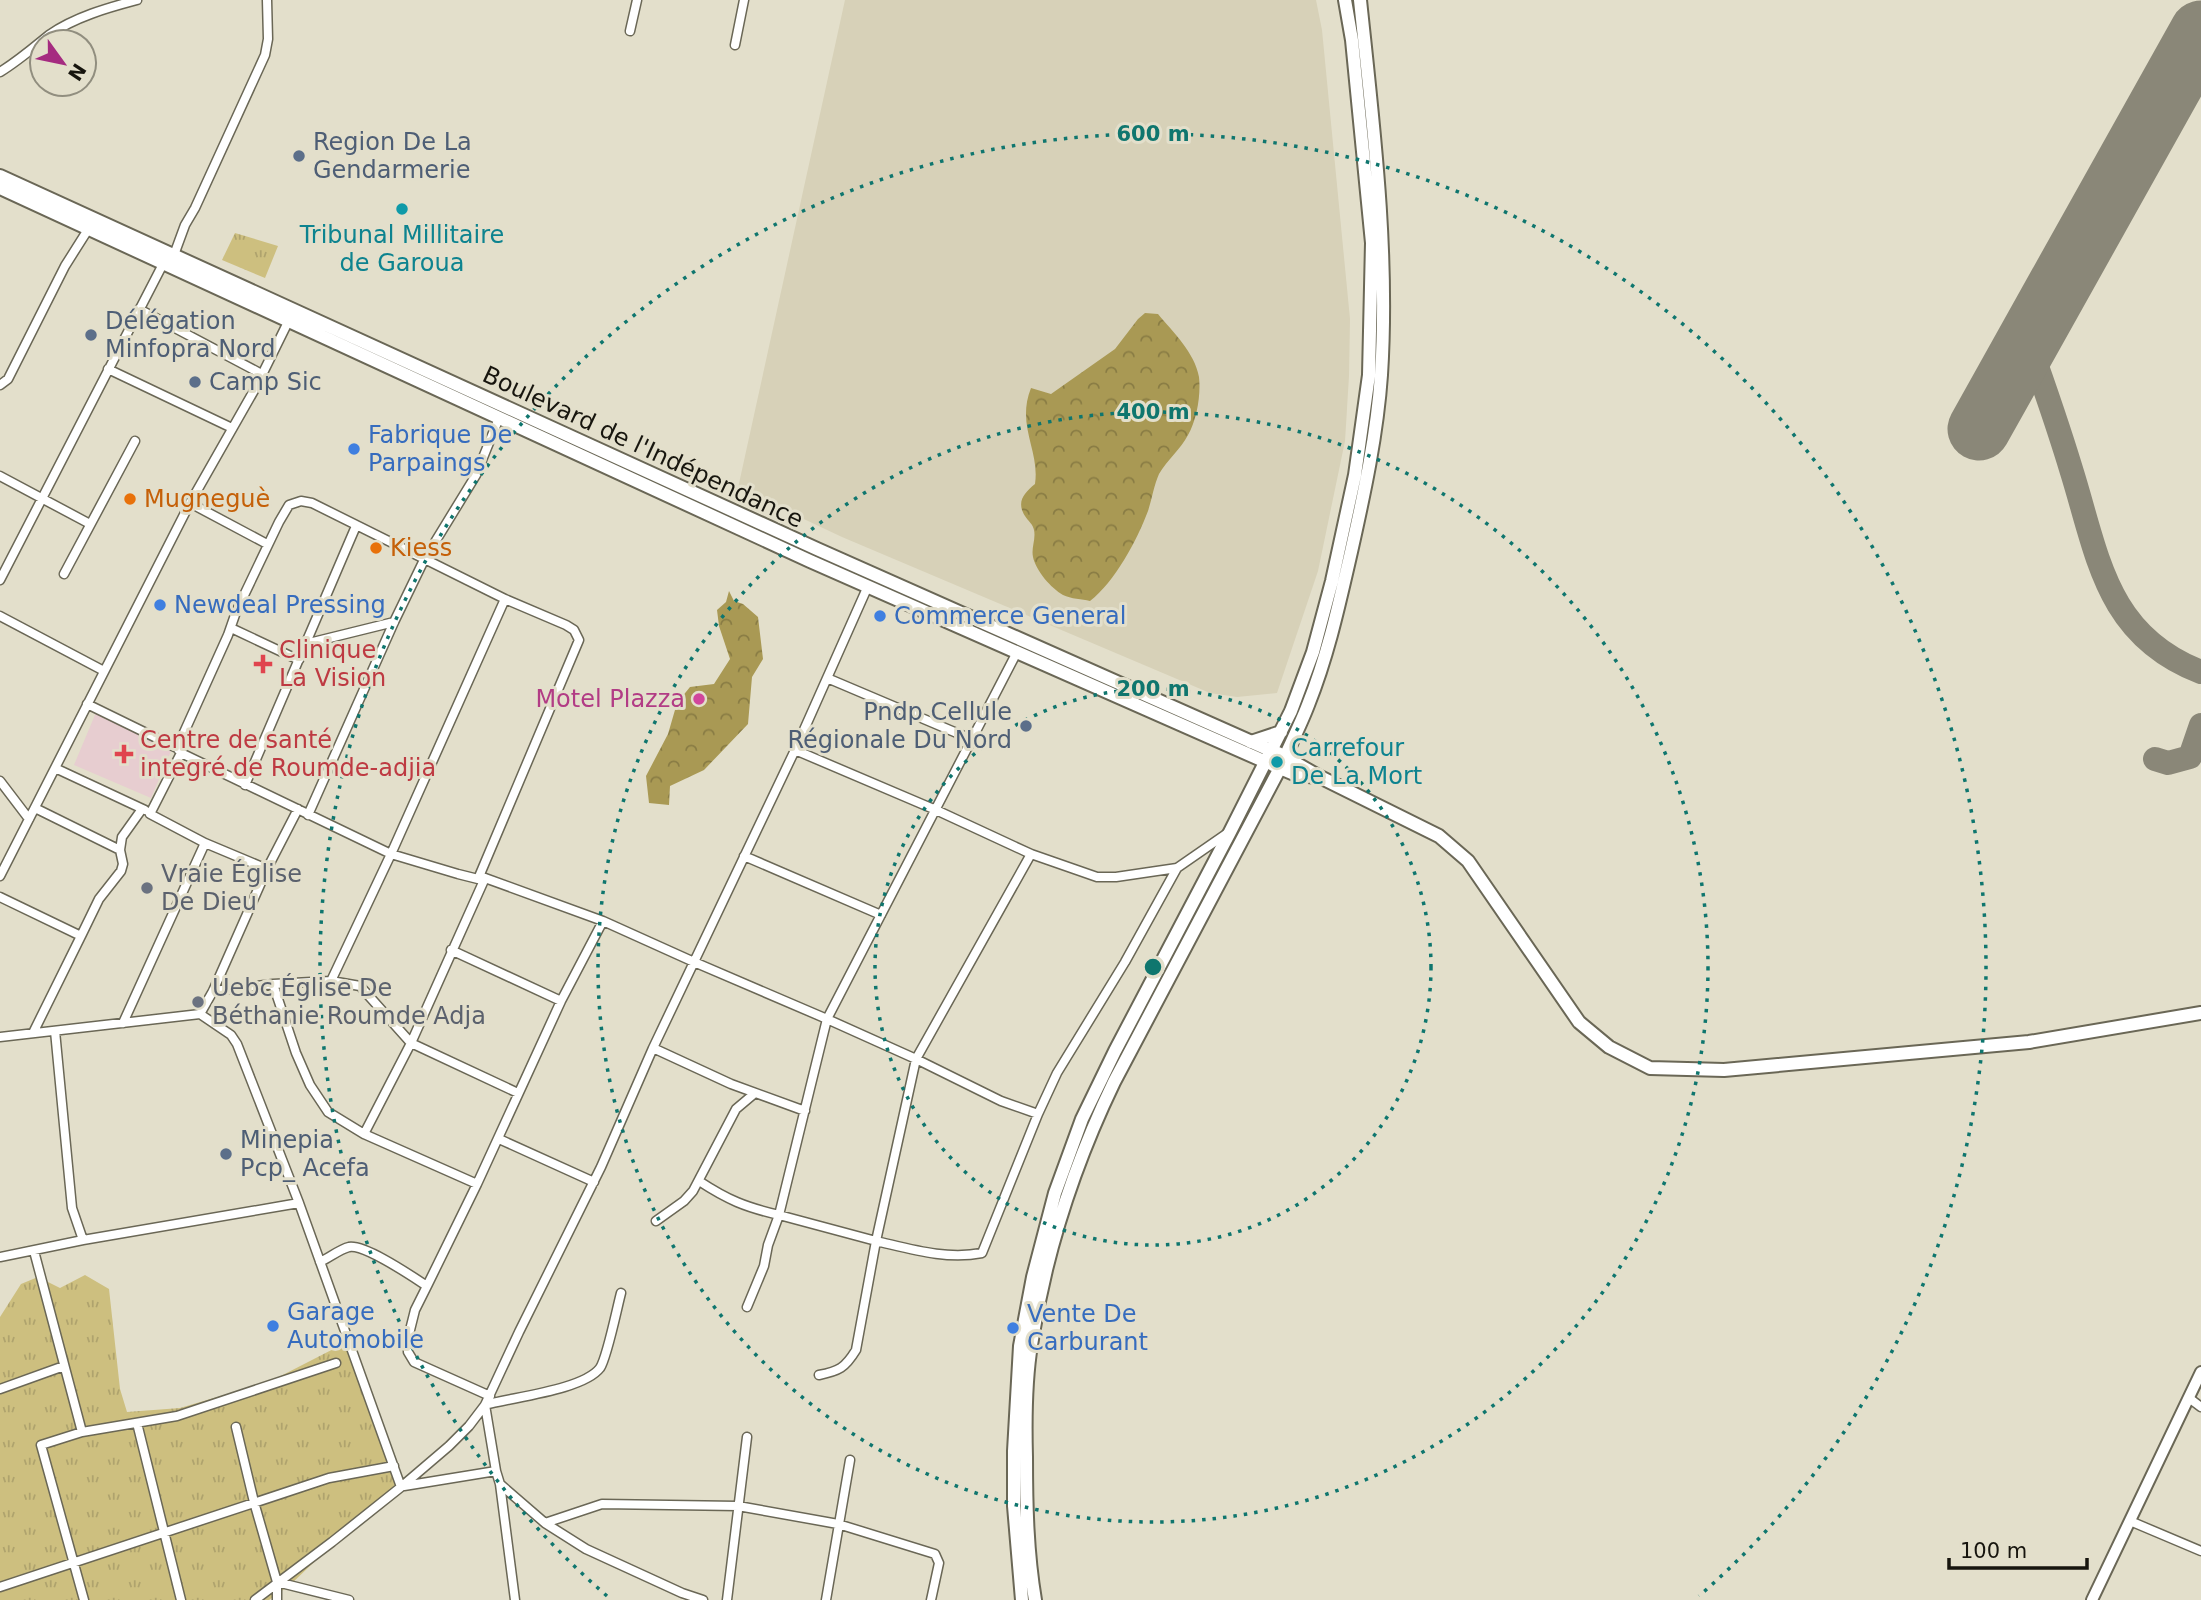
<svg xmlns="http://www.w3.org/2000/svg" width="2201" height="1600" font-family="'DejaVu Sans',sans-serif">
<defs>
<pattern id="grass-tufts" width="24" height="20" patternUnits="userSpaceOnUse" patternTransform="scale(1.75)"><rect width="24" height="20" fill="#cdbf7f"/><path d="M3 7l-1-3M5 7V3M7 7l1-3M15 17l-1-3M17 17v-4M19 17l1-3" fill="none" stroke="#afa36d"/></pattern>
<pattern id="forest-crowns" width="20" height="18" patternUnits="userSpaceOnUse" patternTransform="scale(1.75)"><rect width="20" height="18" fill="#a99954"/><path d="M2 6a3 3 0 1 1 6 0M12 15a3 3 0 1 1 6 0" fill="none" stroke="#897c44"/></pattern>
</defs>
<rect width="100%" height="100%" fill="#e3dfcb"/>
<!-- built -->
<path fill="#d7d1b8" d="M845,0H1316L1322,30L1350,319L1349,376L1345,441L1318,571L1277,693L1237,697L1210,693L842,537L738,488Z"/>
<!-- medical -->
<path fill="#e7cdd0" d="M97,710L174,744L151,798L74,765Z"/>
<!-- grass -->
<path fill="url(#grass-tufts)" d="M235,233L278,246L265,278L222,260Z
M85,1275L109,1289L120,1389L127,1412L180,1408L271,1381L349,1341L399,1481L290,1585L269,1600H0V1317L21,1284L38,1277L60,1288Z"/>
<!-- forest -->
<path fill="url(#forest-crowns)" d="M1145,313L1158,314C1173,332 1195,353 1199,377C1201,394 1197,420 1188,435C1181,449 1167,460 1159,474C1154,485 1152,499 1148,511C1137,540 1115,582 1090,601C1082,599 1071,599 1063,595C1051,588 1036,571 1033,557C1031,548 1036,539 1034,530C1033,524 1028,521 1025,516C1016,502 1024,493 1035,484C1040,450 1016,426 1031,388L1051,394L1115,349L1138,319Z
M729,591L734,601L743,604L758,617L763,659L752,677L748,724L704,770L670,786L669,805L649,803L646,776L668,734L677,703L690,687L714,684L730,659L719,626L717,610L726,602Z"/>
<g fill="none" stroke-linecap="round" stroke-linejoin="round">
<!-- taxiway -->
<path stroke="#8a8778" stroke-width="24" d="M2028,341C2043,383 2058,426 2071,469C2098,555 2105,635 2201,672
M2155,759L2168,763L2190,757L2201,725"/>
<!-- runway -->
<path stroke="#8a8778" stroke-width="63" d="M1979,429L2201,32"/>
<!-- minor casing -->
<g stroke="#6a6756" stroke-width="11">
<path id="minor" d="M630,31L637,0
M735,45L744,0
M0,72C18,61 33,48 49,35C75,17 107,8 137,0
M174,255L185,225L195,208L265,55L268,39L267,0
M139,309L258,372
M108,369L232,428
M0,385L8,379L65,266L89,228
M0,476L90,524
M190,503L267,544
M64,574L135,441
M0,580L163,264
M0,616L104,671
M231,628L299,660
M305,644L394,622
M827,678L971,739
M87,704L177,748L181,753L391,854L458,874L478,879L485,878L603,921L694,962L827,1019L779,1215L876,1241L916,1059L1001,1101L1038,1114L1057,1073L1125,962L1177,868
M177,748L228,635L236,612L279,522L289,505L301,501L312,503L505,599L391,854L331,981L273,984
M795,750L936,810L1031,854L916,1059L827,1019L1017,652
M181,753L150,814L205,843
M55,768L145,810
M0,781L29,819
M245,785L356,526
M35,808L120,850
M308,815L394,622L424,560L476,475L499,418
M1031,854L1097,877H1116L1177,868L1229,832
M744,856L881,915
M0,876L190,503L256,387L288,322
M478,879L579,640L574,630L566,625L505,599
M0,897L81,936L33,1033
M81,936L99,899L121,871L123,864L120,850L122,837L142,809
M451,950L561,1001
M331,981L360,986L411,1043L518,1093
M213,991L273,984L296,1053L310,1085L328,1112L364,1134L477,1184L561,1001L603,921
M200,1014L213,991L267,869L298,809
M123,1023L205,843L267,869
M55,1031L72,1208L83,1240
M0,1037L200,1014L231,1035L237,1044L299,1203L401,1487
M653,1048L731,1084L805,1111
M364,1134L411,1043L485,878
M499,1139L594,1182
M699,1181C728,1200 745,1207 779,1215L768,1245L764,1266L747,1307
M656,1221L684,1201L693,1191L736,1109L755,1093
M34,1251L82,1432
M0,1257L83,1240L299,1203
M320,1262C329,1258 340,1249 349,1247C365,1244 413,1277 427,1286L477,1184
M427,1286L415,1310L408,1338V1352L414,1362L490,1396
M819,1375C839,1371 845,1368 856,1350L876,1241C911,1249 946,1260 982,1253L1038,1114
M0,1389L64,1366
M2189,1398L2201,1407
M485,1405C513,1397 583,1390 600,1368C607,1358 617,1308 621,1293
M485,1405L496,1471L500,1484L515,1600
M137,1423L181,1600
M236,1427L254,1502L277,1582V1600
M500,1484L545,1523L586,1549L682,1593L703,1600
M404,1486L496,1471
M2130,1521L2201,1551
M545,1523L602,1504L738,1506L838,1524L935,1554L939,1563L931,1600
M277,1582L349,1600
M0,1587L329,1478L394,1466
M84,1600L41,1445L82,1432L177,1416L336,1363
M255,1600L332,1542L401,1487L449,1446L469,1426L485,1405L519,1332L601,1167L653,1048L795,750L868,586
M727,1600L747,1437
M826,1600L850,1460"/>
</g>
<!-- tertiary casing -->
<g stroke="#6a6756" stroke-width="14">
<path id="tertiary" d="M2092,1600L2201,1372"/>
</g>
<!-- secondary casing -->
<g stroke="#6a6756" stroke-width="16">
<path id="secondary" d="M0,176L817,549L1272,751
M0,188L810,561L1266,762"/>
</g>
<!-- primary casing -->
<g stroke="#6a6756" stroke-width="16">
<path id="primary" d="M1251,742L1281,732
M1278,753L1320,777L1439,836L1468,861L1579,1022L1609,1047L1650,1068L1724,1070L2029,1042L2201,1013
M1273,765L1294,774L1316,777
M1022,1600L1014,1506V1451L1020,1346L1033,1277L1055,1193L1082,1119L1115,1051L1230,832L1291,711L1313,652L1332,581L1355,475L1369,375L1372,243L1352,40L1345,0
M1035,1600C1027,1553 1026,1505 1026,1457C1025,1420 1025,1382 1031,1345C1045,1254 1074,1165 1114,1082L1280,768C1289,747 1300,726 1308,705C1328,655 1339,604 1351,552C1364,494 1377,434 1381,375C1389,250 1373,124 1360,0"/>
</g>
<!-- minor -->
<use href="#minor" stroke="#fff" stroke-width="8"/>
<!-- tertiary -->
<use href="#tertiary" stroke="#fff" stroke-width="10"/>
<!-- secondary -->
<use href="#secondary" stroke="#fff" stroke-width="12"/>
<!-- primary -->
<use href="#primary" stroke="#fff" stroke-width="12"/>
</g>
<!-- distance rings -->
<g fill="none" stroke="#0f766e" stroke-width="3.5" stroke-dasharray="3.5 7">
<circle cx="1153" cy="967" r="278"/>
<circle cx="1153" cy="967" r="555"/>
<path d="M607 1596A833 833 0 1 1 1699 1596"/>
</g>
<!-- markers -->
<g fill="#5c6f8a" stroke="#e3dfcb" stroke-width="2.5">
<circle cx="299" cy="156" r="7"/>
<circle cx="91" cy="335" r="7"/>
<circle cx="195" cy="382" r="7"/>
<circle cx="1026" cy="726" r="7"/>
<circle cx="226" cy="1154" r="7"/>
</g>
<g fill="#0f9aa8" stroke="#e3dfcb" stroke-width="2.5">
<circle cx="402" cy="209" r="7"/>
<circle cx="1277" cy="762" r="7"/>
</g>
<g fill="#3f7fe0" stroke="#e3dfcb" stroke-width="2.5">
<circle cx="354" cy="449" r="7"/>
<circle cx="160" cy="605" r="7"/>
<circle cx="880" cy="616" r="7"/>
<circle cx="273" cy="1326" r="7"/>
<circle cx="1013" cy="1328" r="7"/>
</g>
<g fill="#e8710a" stroke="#e3dfcb" stroke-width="2.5">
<circle cx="130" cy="499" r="7"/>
<circle cx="376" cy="548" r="7"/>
</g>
<g fill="#e0444e" stroke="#e3dfcb" stroke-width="2.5">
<path d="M259.5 653.5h7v7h7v7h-7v7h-7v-7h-7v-7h7z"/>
<path d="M120.5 743.5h7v7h7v7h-7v7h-7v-7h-7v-7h7z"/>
</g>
<circle fill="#d1479c" stroke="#e3dfcb" stroke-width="2.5" cx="699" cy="699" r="7"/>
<g fill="#6b7280" stroke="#e3dfcb" stroke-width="2.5">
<circle cx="147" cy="888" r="7"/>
<circle cx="198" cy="1002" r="7"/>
</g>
<g text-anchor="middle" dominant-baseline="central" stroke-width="6" stroke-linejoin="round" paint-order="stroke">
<!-- service labels -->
<g font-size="24" fill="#4e5e75" stroke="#e3dfcb" text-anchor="start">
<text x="313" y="142">Region De La<tspan x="313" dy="28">Gendarmerie</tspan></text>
<text x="105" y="321">Délégation<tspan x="105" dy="28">Minfopra Nord</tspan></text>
<text x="209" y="382">Camp Sic</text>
<text x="1012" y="712" text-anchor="end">Pndp Cellule<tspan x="1012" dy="28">Régionale Du Nord</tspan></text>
<text x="240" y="1140">Minepia<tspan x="240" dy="28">Pcp_ Acefa</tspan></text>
</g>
<!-- culture labels -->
<g font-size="24" fill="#0d838f" stroke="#e3dfcb">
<text x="402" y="235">Tribunal Millitaire<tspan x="402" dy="28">de Garoua</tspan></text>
<text x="1291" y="748" text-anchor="start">Carrefour<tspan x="1291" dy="28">De La Mort</tspan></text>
</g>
<!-- shop labels -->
<g font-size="24" fill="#366cbe" stroke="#e3dfcb" text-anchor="start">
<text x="368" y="435">Fabrique De<tspan x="368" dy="28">Parpaings</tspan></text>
<text x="174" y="605">Newdeal Pressing</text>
<text x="894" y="616">Commerce General</text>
<text x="287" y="1312">Garage<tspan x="287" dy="28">Automobile</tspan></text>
<text x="1027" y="1314">Vente De<tspan x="1027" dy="28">Carburant</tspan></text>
</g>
<!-- street labels -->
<g font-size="24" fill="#17150e" stroke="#e3dfcb">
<text transform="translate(643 447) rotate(25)">Boulevard de l'Indépendance</text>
</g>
<!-- food labels -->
<g font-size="24" fill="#c56008" stroke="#e3dfcb" text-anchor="start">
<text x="144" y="499">Mugneguè</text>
<text x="390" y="548">Kiess</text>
</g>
<!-- health labels -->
<g font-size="24" fill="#be3a42" stroke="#e3dfcb" text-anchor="start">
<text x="279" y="650">Clinique<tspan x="279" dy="28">La Vision</tspan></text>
<text x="140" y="740">Centre de santé<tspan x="140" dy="28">integré de Roumde-adjia</tspan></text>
</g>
<!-- hotel labels -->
<g font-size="24" fill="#b23c85" stroke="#e3dfcb" text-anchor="end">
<text x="685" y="699">Motel Plazza</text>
</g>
<!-- worship labels -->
<g font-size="24" fill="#5b616d" stroke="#e3dfcb" text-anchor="start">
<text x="161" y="874">Vraie Église<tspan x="161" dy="28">De Dieu</tspan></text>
<text x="212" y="988">Uebc Église De<tspan x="212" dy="28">Béthanie Roumde Adja</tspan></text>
</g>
</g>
<circle cx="1153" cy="967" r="10" fill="#0f766e" stroke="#e3dfcb" stroke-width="3.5"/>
<g font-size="21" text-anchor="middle" font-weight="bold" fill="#0f766e" stroke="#e3dfcb" stroke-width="6" stroke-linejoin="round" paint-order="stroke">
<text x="1153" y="141">600 m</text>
<text x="1153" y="419">400 m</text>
<text x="1153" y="696">200 m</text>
</g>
<!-- north arrow -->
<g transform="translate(63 63) rotate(123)"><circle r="33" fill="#e3dfcb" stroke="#918e7f" stroke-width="2"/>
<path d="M0-5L12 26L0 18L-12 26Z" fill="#a52b80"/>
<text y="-10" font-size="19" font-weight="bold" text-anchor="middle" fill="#17150e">N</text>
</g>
<!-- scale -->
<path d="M1949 1558v10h138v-10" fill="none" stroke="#17150e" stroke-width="3.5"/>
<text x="1960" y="1558" font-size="21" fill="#17150e" stroke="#e3dfcb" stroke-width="5" paint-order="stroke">100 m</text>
</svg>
